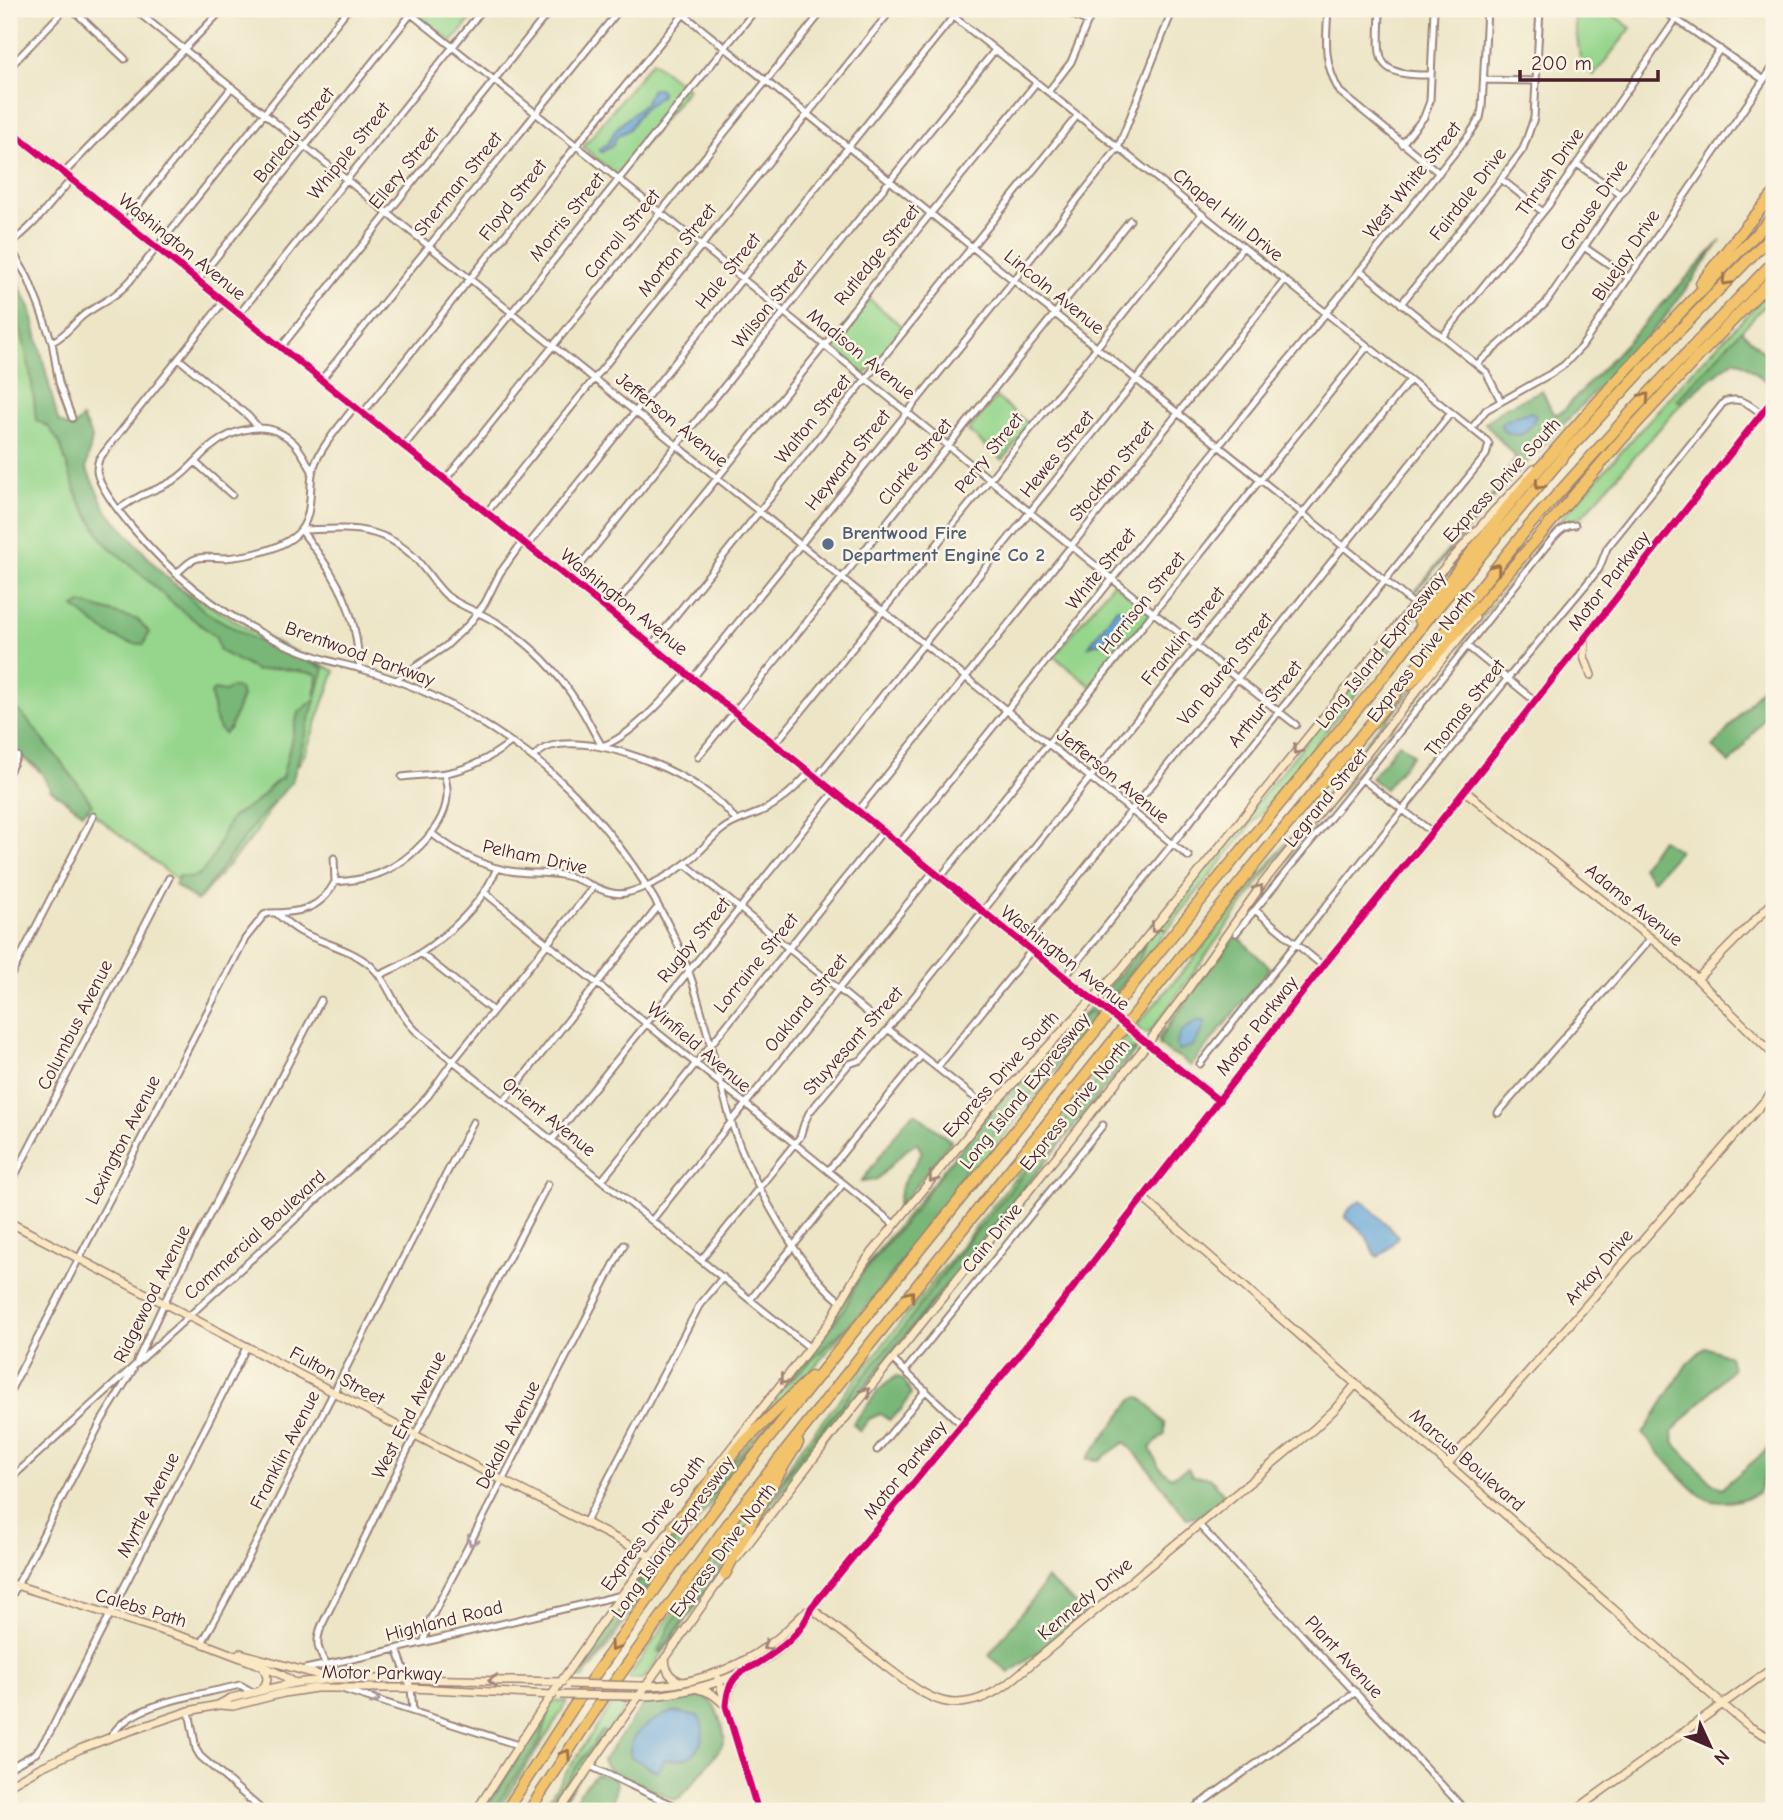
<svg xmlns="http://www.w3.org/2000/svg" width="1783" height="1820" font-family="'Comic Neue',sans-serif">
<rect width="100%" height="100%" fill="#fcf5e5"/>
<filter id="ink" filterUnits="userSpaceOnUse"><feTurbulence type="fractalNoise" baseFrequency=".0143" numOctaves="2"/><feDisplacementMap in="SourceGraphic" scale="14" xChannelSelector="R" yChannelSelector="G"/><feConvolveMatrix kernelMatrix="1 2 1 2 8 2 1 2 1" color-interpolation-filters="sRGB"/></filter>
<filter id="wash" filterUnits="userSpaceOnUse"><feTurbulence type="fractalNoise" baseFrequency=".00686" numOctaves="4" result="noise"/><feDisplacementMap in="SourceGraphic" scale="28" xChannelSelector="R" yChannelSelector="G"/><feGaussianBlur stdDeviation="1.57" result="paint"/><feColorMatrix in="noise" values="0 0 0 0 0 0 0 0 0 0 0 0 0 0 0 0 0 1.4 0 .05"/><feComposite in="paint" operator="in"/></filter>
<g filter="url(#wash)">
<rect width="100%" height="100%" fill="#ede5c6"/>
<!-- green -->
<path fill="#95d68c" stroke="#707a5c" stroke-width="2" d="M420,9H479L452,42L416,14Z
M1573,9H1605L1631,28L1594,75L1581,65Z
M652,61L688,89L618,176L583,147Z
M9,273L63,437L104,511L160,575L250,630L335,671L305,754L254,835L200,898L9,747Z
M1774,287V295L1677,400L1683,402L1581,517L1575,518L1560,525L1507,586L1261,893L1272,877L1327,808L1557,524L1693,371Z
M869,299L904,328L865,375L830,346Z
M996,397L1030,425L1002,460L968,431Z
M1468,546C1355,704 1226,850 1109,1005L1100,997L1435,582Z
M1113,583L1151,613L1092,687L1054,656Z
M1424,675L1273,863L1150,1032L1147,1034L1135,1027L1191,962L1383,721Z
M1233,932L1235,938L1212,966L1160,1045C1156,1038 1159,1035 1164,1029L1165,1030L1168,1027L1167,1025Z
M1090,1007L1101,1015L889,1280L808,1374L750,1431L748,1429L828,1328L864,1268L986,1117Z
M1127,1036L1138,1045L1137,1048L755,1526L754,1525L798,1452Z
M787,1406L696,1523L593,1667L589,1669L583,1678H571L617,1607L707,1488L729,1461Z
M777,1474L717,1577L646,1676L643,1679H628L668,1619Z
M553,1701H567L551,1729L497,1811H482Z
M613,1702H626V1706L557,1811H541Z"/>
<!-- forest -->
<path fill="#78b778" stroke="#616b52" stroke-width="2" d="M1721,241L1662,321L1498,493L1411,597L1492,495L1516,458L1485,423L1504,408L1542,390L1551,410L1555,414L1562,412Z
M9,266L30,307L58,421L72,429L82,418L92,438L86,468L106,510L161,572L207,613L254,639L324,668L292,782L257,821L197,901L175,885L179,876C180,877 190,878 190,878C212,875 220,835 230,820C236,812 246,809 253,804C264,796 270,784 282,778L298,713L315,699L317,674L278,668L257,671L220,651L216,637L170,601L133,567L105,543L78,498L60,444L49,427L36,420C34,394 30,368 24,343C18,317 9,293 9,266Z
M1741,330L1774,363V380L1772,385C1758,377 1749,365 1735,360C1716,373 1700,387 1683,402L1677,400Z
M81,603L138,620L149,632L144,644C115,645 96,624 74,607Z
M1774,678V706C1758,724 1746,745 1730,763L1713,748L1763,686Z
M232,687L239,689L242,696L230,728L224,734C214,724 213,707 211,693L214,690L225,692Z
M9,704C24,713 33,727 44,741C61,761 77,782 92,804L83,813L51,790L38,767L9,750Z
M1399,743L1413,754L1385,789L1371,778Z
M1661,839L1679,851L1653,880L1642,867Z
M1233,932L1270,968L1191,1066L1179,1057L1171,1054L1159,1045L1162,1036L1212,966L1235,938Z
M1145,943L1140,958L1108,1002L1101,996Z
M1089,1011L1098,1015L1097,1021L997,1130L966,1168L945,1204L865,1309L783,1388L845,1308L860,1276L914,1211L948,1164L990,1112Z
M1122,1050H1136L898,1344L777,1499L783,1480L802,1453L904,1327L966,1243L983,1224Z
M915,1113L951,1141L897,1210L901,1186L922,1153L917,1143L905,1151L876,1180L861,1182L907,1119Z
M1705,1347L1729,1356L1732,1369L1673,1431L1674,1443L1711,1482L1722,1488L1774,1444V1458L1768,1465L1758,1493C1743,1500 1726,1505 1709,1500C1694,1496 1655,1448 1643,1434L1687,1364Z
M896,1376L904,1380L911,1393C906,1405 900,1412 889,1420L880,1414L869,1419L860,1431L853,1424L879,1390Z
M1141,1397L1165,1424V1434L1150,1448L1159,1467L1171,1477L1188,1468L1192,1476L1209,1477L1223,1493C1219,1509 1203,1516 1187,1519L1145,1464L1125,1442L1099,1460L1087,1459L1134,1398Z
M751,1445L715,1492L679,1535L654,1576L591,1666L578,1673L605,1630L678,1527L723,1470Z
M741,1531L719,1572L661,1652H658L671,1623L713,1570L720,1556Z
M1046,1578L1079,1607L1084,1608V1614L1053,1641L1009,1673L989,1655L1041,1588Z
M704,1697C712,1700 715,1706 718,1714C720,1721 726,1733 724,1741C721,1750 686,1792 678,1799L675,1800L670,1798L611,1771L606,1766L603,1760L644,1704L655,1701Z
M549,1712L541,1740L492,1811H485L540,1722Z
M602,1731L607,1733L556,1811H545Z
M596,1775L609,1776L616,1780L617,1783L610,1811H572C575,1798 585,1783 596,1775Z"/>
<!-- water -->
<path fill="#65a5d8" stroke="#586282" stroke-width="2" d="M655,88L660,89L662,93C657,101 651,103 644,108C634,117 633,131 620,134L615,139L613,145L602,152L600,151L599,149L608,143L616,129L646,102L651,90Z
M1532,412L1536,416C1528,433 1520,441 1503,430L1501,424C1510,417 1520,414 1532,412Z
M1117,608L1121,609L1125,614L1123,620L1103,642L1089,646Z
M1197,1021H1205L1204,1028L1193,1046L1179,1050L1176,1044L1181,1032Z
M1361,1200L1368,1206L1398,1236L1389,1248L1378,1257C1370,1252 1372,1246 1367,1238C1362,1229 1353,1224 1345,1218V1215C1349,1208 1354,1204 1361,1200Z
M672,1712L698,1716C708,1730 701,1755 683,1759C677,1760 671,1759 665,1760L658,1770L656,1771L630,1756C627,1733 654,1719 672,1712Z"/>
</g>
<g filter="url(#ink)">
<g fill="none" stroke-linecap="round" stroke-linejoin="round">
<!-- street casing -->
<g stroke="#9c8278" stroke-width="9">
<path id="street" d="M72,9L125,59
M134,9L1189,857
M405,9L701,245L1154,613L1296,725
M677,9L1344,547L1410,601
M944,9L1487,441L1489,444L1486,455L1065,977
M1062,9L1068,13L1088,22
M1328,9C1326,40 1323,64 1340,92L1439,173
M1380,9C1379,59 1371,76 1431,75
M1661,9L1764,80
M9,68L65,9
M1484,80L1536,81
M1048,92L1071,62L1093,9
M1402,144L1424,117L1430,101L1434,9
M1577,164L1620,194
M64,173L223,9
M1501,179L1543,212
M125,222L232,87
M9,244C36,226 50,202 72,179
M9,245L28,278L39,306L52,342L59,383L72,418
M1584,247L1629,278
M1360,270L1486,372L1501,401
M198,280L415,9
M224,301L99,459C98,462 97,466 97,470C97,485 121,514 131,526C182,587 247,635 324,659C335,663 347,665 358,668C383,675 408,684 431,695C467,712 500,733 532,757C599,808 660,893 689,972C706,1020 716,1071 731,1121C742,1157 760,1190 779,1223C796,1252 815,1281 841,1302
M1401,304L1501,179L1523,149L1534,118L1540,9
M240,313L483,9
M1442,337L1548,206L1676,19
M52,342C66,336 73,323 85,314C101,303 117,296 130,281L348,9
M281,347L551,9
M179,359L248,416L258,427
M1477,364L1545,304L1720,49
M322,379L620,9
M363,413L576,146L688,9
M1471,429L1486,410L1552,373L1564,365L1582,346L1774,65
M404,446L756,9
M195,462L232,495
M446,479L824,9
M119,509C126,504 134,499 142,495C154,490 165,486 176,479C188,471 197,459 208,449C233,428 269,417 295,444C302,452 307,462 312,471
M487,512L892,9
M301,530C346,529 381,523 416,559C427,571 435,585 447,596C463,608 483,613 499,624C531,644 558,672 578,704C587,717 593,732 602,746C631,737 667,696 687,673
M301,530C322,558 343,586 352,620C357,636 358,652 360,669
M528,545L953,17
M176,574C181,570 187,563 193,560C202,555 214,558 225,558C249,556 277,551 296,535C313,520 309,495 312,474C316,451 341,425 355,406
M570,578L995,50
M610,611L1036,83
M652,645L1077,116
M1467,646L1535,701
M693,678L1014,280L1118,148L1173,9
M396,680L446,646L470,623L485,603L500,573L523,541
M775,744L1097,347L1202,214
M698,757L1130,220
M533,758C538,753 543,748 551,746C601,733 708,778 736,821
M9,772L17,756
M402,777C417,775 432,775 446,773C470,769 492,757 511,742
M816,778L1243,247
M1362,779L1432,832
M858,811L1285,280
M431,833C457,853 484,868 517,872C535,874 553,872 570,877C590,882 609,899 630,892C651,886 675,873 691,859C704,849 712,836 726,827C737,820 748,817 760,812C780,803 795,789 809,773
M899,844L1469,135L1480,118L1482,108L1487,9
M334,858L335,882
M685,864L868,1013
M940,878L1367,347
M484,892L895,1225
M1255,910L1323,966
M276,913C284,920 292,927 301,932C324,944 349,948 370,965C390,983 395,1011 416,1031L810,1348
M1236,933L1362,779L1543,550C1552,540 1561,525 1575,525
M1023,945L1451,413
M420,953L493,1011
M380,975C425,956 478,915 497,868
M9,979L93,816
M888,1029L989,1109
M1200,1064L1508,678L1599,569L1607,548L1724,402C1740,396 1749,404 1762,414
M937,1068L1031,951
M504,1101L658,907
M1498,1113L1651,938
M552,1140L834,792
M828,1171L921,1056
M602,1180L883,831
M9,1187L169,878
M652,1220L933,872
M701,1260L800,1137L804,1124L809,1113L849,1064L861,1060L888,1029L1410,380
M750,1300L843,1184
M893,1360L962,1425
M137,1361L164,1303L321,1000
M905,1371L1103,1125
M9,1393L245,939L264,915L269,913C299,913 320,910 335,882C350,881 364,879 378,874C409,862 450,825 447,789C447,784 445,779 444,773
M877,1450L926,1390
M9,1480L413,1112L428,1096L453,1061L594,886
M585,1523L699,1306L723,1277
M1199,1525L1466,1811
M9,1601L102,1420L133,1370
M424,1641L428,1624L624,1245
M202,1643L242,1570L473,1122
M397,1649L411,1688L413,1711
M326,1665C318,1649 315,1644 321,1627L415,1435L548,1184
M305,1669L371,1655L622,1595
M342,1689L518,1745
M189,1711L196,1749L200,1756L263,1811
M109,1738C114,1732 118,1726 124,1722C151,1700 206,1694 240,1685L254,1693
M590,1766L685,1811
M9,1768L36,1753L50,1732L247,1346
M1190,1811L1356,1692"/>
</g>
<!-- secondary casing -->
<g stroke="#9c8278" stroke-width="10">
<path id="secondary" d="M1764,9L1774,16
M9,129L1101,1006
M1585,639L1584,657L1591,675
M1465,791L1664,949L1697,979L1774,1055
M1697,979L1774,901
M1146,1042L1219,1101
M1143,1198L1722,1704L1750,1727L1774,1740
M9,1222L457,1457L650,1556
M1447,1465L1774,1090
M713,1471L829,1323L854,1279L867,1259L989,1109L1122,968L1437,576L1493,512L1534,469
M737,1558L834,1432L1148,1043L1184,995L1263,883L1475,618
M9,1583L202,1643L262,1666L282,1675L295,1683
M811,1608C834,1626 857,1644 880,1662C925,1696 951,1722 1006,1685L1314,1429L1335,1409L1356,1384
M240,1653L326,1677
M665,1658C666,1672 669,1677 682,1682
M718,1678L758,1811
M639,1686C685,1687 733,1672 770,1644C785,1634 796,1619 811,1608L1055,1311L1323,966L1432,832L1774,398
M698,1689C711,1691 717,1698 726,1706
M259,1691C269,1684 269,1676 262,1666
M636,1696C690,1698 793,1665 810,1609
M727,1702C728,1691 731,1683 738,1675
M220,1705L233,1706L284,1693L316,1688H411L553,1695
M9,1785L39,1768L80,1749L109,1738L189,1711L218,1705L231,1698L294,1683L334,1679H408L562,1682
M476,1811L540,1712L609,1612L675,1523
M560,1811L590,1766L727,1570
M1574,1811L1774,1667"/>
</g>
<!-- highway casing -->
<g stroke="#9c8278" stroke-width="13">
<path id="highway" d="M1701,283L1746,226L1774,194
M1419,620C1452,578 1484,535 1518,494C1598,397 1686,305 1774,216
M1409,685L1464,624L1623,438L1693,362L1774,277
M673,1526L737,1449L811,1377
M725,1574C747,1529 771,1485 798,1443
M506,1811L587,1686L671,1567L757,1453L878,1301L1183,922L1388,671L1426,621L1566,453L1667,343L1774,233
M529,1811L604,1697L728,1524L867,1348L1260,858L1392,698L1530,525L1633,410L1774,261"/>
</g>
<!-- street -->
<use href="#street" stroke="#fff" stroke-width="5"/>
<!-- secondary -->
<use href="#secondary" stroke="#fae7c3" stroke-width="7"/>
<!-- highway -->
<use href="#highway" stroke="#f2c36a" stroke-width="10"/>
<!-- secondary-bridge casing -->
<g stroke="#9c8278" stroke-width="10" stroke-linecap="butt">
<path id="secondary-bridge" d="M1101,1006L1140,1037
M569,1684L639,1686
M560,1695L633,1696"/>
</g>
<!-- secondary-bridge -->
<use href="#secondary-bridge" stroke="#fae7c3" stroke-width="7"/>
<!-- cycleway casing -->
<g stroke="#fcf5e5" stroke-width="11">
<path id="cycleway" d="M9,129L1219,1101
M758,1811L726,1706C727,1694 729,1683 738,1675C743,1670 751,1667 757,1664C779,1650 803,1634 811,1608L1055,1311L1323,966L1432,832L1774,398"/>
</g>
<!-- cycleway -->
<use href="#cycleway" stroke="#d6006c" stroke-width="7"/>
</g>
<!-- one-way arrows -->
<defs><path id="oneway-chevron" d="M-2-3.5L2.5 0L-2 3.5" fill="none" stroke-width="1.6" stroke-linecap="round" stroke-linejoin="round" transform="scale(1.75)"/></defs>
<g stroke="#9e714a">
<use href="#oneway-chevron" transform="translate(1726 281) rotate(134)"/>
<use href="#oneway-chevron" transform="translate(1645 397) rotate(-47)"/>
<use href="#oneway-chevron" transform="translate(1539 485) rotate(130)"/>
<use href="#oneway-chevron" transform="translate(1496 568) rotate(-51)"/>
<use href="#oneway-chevron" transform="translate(910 1295) rotate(-51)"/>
<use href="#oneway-chevron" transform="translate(614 1647) rotate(125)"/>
<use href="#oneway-chevron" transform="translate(566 1754) rotate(-56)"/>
</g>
<g stroke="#a28377">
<use href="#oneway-chevron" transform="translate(1297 750) rotate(129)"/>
<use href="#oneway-chevron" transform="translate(1259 889) rotate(-53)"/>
<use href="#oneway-chevron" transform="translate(1155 928) rotate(129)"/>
<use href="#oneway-chevron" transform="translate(933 1178) rotate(129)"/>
<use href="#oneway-chevron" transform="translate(784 1380) rotate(129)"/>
<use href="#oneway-chevron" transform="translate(866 1392) rotate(-51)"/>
<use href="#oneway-chevron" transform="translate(767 1646) rotate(145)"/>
<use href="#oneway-chevron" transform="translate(493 1681) rotate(-179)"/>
</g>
<g stroke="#ae9aa0">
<use href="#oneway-chevron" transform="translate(472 1541) rotate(118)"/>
<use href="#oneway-chevron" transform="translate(375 1699) rotate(17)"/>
</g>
</g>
<!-- markers -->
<circle fill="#5c6f8a" stroke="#fcf5e5" stroke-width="2.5" cx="828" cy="544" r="7"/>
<g text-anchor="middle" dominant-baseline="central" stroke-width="5" stroke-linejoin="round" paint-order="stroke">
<!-- street labels -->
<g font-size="19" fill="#4a1f2b" stroke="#fcf5e5">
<text transform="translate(294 135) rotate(-51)">Barleau Street</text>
<text transform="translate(349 151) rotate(-51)">Whipple Street</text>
<text transform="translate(404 168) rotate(-51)">Ellery Street</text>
<text transform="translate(1550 172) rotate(-55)">Thrush Drive</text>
<text transform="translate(1412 180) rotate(-51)">West White Street</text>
<text transform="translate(458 184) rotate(-51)">Sherman Street</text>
<text transform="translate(1468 194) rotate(-52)">Fairdale Drive</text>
<text transform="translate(513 200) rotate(-52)">Floyd Street</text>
<text transform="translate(1594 205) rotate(-56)">Grouse Drive</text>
<text transform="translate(1228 215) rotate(39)">Chapel Hill Drive</text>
<text transform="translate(567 217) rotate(-51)">Morris Street</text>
<text transform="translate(622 234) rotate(-51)">Carroll Street</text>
<text transform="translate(182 247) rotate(39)">Washington Avenue</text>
<text transform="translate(677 250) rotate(-51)">Morton Street</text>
<text transform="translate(877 255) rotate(-51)">Rutledge Street</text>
<text transform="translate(1626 255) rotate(-56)">Bluejay Drive</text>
<text transform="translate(728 271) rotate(-51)">Hale Street</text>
<text transform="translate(1054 292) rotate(39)">Lincoln Avenue</text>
<text transform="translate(770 304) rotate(-51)">Wilson Street</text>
<text transform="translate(861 354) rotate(39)">Madison Avenue</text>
<text transform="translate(813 419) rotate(-51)">Walton Street</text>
<text transform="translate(672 420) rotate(39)">Jefferson Avenue</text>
<text transform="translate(989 453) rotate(-51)">Perry Street</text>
<text transform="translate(1057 454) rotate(-51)">Hewes Street</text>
<text transform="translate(848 460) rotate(-51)">Heyward Street</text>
<text transform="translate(915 462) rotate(-51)">Clarke Street</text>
<text transform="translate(1112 471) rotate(-51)">Stockton Street</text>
<text transform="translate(1502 480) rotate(-47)">Express Drive South</text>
<text transform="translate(1101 569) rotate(-51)">White Street</text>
<text transform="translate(1609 581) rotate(-52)">Motor Parkway</text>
<text transform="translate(624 602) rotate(39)">Washington Avenue</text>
<text transform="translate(1142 603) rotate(-51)">Harrison Street</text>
<text transform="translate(1183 636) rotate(-51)">Franklin Street</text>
<text transform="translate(1381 650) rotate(-51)">Long Island Expressway</text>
<text transform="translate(360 654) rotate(20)">Brentwood Parkway</text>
<text transform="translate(1421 656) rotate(-52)">Express Drive North</text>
<text transform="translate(1225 669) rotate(-51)">Van Buren Street</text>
<text transform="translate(1265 704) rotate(-51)">Arthur Street</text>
<text transform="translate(1465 708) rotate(-52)">Thomas Street</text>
<text transform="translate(1113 776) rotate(39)">Jefferson Avenue</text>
<text transform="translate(1326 798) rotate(-51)">Legrand Street</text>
<text transform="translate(535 857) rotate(12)">Pelham Drive</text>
<text transform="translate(1634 905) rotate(39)">Adams Avenue</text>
<text transform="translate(694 940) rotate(-51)">Rugby Street</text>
<text transform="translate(1065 958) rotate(38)">Washington Avenue</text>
<text transform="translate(756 963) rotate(-51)">Lorraine Street</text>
<text transform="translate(806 1003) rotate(-51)">Oakland Street</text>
<text transform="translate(75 1025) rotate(-63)">Columbus Avenue</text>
<text transform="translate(1257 1026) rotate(-52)">Motor Parkway</text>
<text transform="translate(853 1041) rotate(-48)">Stuyvesant Street</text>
<text transform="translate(699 1047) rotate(40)">Winfield Avenue</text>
<text transform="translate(1001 1074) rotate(-48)">Express Drive South</text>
<text transform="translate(1025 1091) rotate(-51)">Long Island Expressway</text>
<text transform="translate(1075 1105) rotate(-51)">Express Drive North</text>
<text transform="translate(549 1117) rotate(39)">Orient Avenue</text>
<text transform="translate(123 1140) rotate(-63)">Lexington Avenue</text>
<text transform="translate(255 1235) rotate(-42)">Commercial Boulevard</text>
<text transform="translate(992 1238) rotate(-51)">Cain Drive</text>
<text transform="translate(1599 1267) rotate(-49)">Arkay Drive</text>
<text transform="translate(152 1294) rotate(-64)">Ridgewood Avenue</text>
<text transform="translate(337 1376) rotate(28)">Fulton Street</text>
<text transform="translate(409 1415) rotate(-63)">West End Avenue</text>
<text transform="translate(508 1435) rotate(-63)">Dekalb Avenue</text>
<text transform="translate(285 1450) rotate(-63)">Franklin Avenue</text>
<text transform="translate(1467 1460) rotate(41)">Marcus Boulevard</text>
<text transform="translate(905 1470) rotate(-51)">Motor Parkway</text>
<text transform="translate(148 1505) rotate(-63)">Myrtle Avenue</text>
<text transform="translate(653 1523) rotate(-54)">Express Drive South</text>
<text transform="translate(673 1537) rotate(-54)">Long Island Expressway</text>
<text transform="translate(723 1550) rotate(-53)">Express Drive North</text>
<text transform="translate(1085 1599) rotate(-40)">Kennedy Drive</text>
<text transform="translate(141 1608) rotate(17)">Calebs Path</text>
<text transform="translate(444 1621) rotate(-14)">Highland Road</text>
<text transform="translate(1344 1657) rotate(47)">Plant Avenue</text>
<text transform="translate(382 1673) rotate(1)">Motor Parkway</text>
</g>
<!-- service labels -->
<g font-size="19" font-weight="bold" fill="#4e5e75" stroke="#fcf5e5" text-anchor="start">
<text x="842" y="533">Brentwood Fire<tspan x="842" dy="22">Department Engine Co 2</tspan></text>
</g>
</g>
<!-- margin -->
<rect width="1783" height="1820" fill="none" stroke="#fcf5e5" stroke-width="35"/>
<!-- north arrow -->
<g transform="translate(1710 1746) rotate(134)" stroke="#fcf5e5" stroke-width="5" paint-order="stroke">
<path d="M0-5L12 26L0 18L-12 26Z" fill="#4a1f2b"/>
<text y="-10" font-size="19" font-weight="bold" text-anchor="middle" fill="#4a1f2b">N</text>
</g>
<!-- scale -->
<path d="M1520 70v10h138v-10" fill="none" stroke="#4a1f2b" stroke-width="3.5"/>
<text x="1531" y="70" font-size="21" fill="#4a1f2b" stroke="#fcf5e5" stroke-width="5" paint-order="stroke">200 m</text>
</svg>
